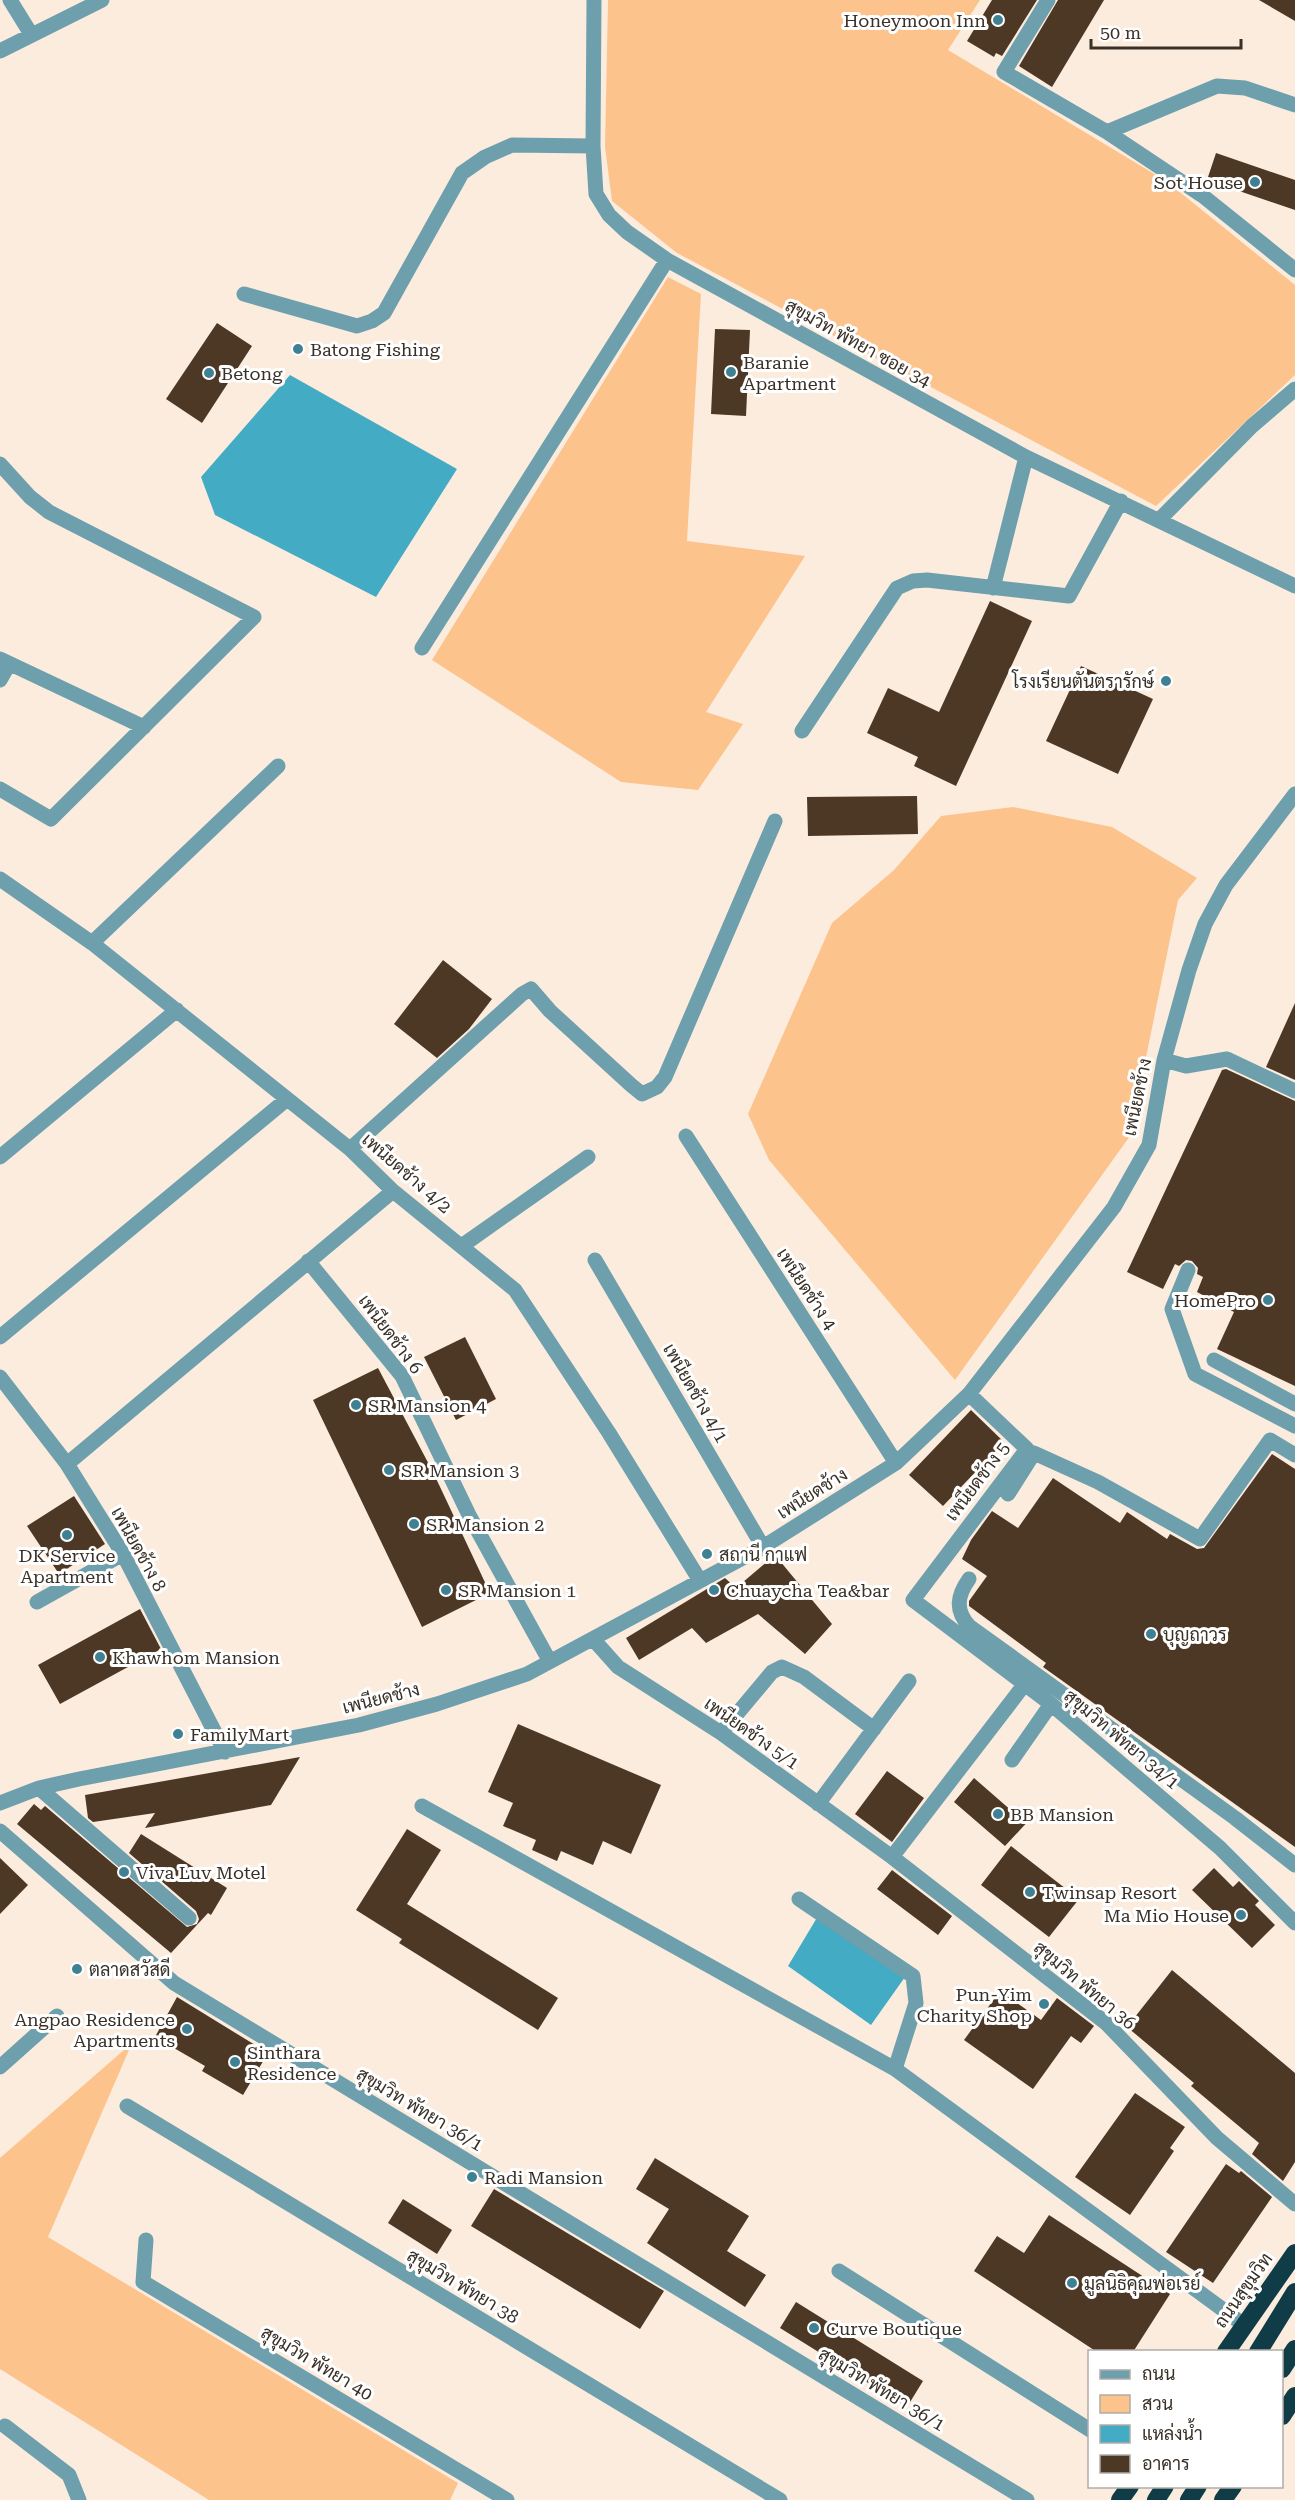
<svg xmlns="http://www.w3.org/2000/svg" width="1295" height="2500" font-family="'Roboto Serif',Sarabun,serif">
<rect width="100%" height="100%" fill="#fcecde"/>
<!-- green -->
<path fill="#fdc38c" d="M608,0H980L948,50L1166,181L1295,285V375L1156,506L677,253L612,201L605,147Z
M668,277L701,294L687,541L805,556L706,712L743,724L698,790L621,782L432,660Z
M1013,807L1112,827L1197,878L1178,900L1130,1136L955,1380L769,1160L748,1114L832,923L894,870L941,816Z
M132,2043L48,2237L458,2483L450,2500H209L0,2369V2158Z"/>
<!-- water -->
<path fill="#44abc5" d="M290,375L457,469L376,597L215,515L201,477Z
M818,1916L905,1977L871,2025L788,1966Z"/>
<!-- building -->
<path fill="#4c3825" d="M992,0H1037L1002,56L996,53L994,57L967,41Z
M1058,0H1104L1052,87L1019,66Z
M1259,0H1295V21Z
M1216,153L1295,180V210L1207,180Z
M217,323L252,346L202,423L166,399Z
M715,329L750,330L746,416L711,414Z
M990,601L1032,621L956,786L914,766L918,757L867,733L888,688L939,712Z
M1081,666L1153,699L1118,774L1046,741Z
M917,796L918,834L808,836L807,797Z
M443,960L492,999L469,1029L437,1058L394,1024Z
M1295,1003V1080L1266,1067Z
M1226,1069L1295,1101V1386L1217,1349L1234,1312L1197,1292L1203,1277L1197,1274L1198,1268L1192,1261L1186,1260L1179,1266L1175,1264L1163,1289L1127,1272L1222,1070Z
M465,1337L496,1399L456,1420L424,1357Z
M378,1368L433,1472L490,1593L422,1627L313,1400Z
M971,1410L1004,1442L943,1506L909,1475Z
M1272,1454L1295,1469V1847L1043,1667L1046,1663L969,1606V1601L987,1576L962,1559L971,1540L992,1511L1018,1528L1053,1478L1120,1523L1127,1512L1167,1539L1170,1534L1197,1549L1204,1548Z
M74,1496L105,1544L59,1574L27,1526Z
M775,1555L832,1624L805,1654L758,1614L706,1643L692,1628L639,1660L626,1638L725,1578L736,1588Z
M140,1609L161,1649L60,1704L38,1665Z
M518,1724L661,1785L631,1854L603,1841L593,1865L561,1851L557,1861L532,1850L536,1840L503,1826L513,1803L488,1792Z
M300,1757L271,1805L145,1828L155,1813L93,1822L88,1818L85,1795Z
M887,1771L924,1798L892,1842L855,1814Z
M974,1778L1013,1812L1018,1806L1032,1817L1005,1846L954,1802Z
M34,1804L41,1810L45,1806L187,1927L197,1924L199,1919L196,1911L129,1853L141,1834L227,1888L211,1915L208,1913L171,1953L17,1824Z
M407,1829L441,1850L407,1904L558,1998L538,2030L399,1943L402,1939L356,1910Z
M1011,1846L1079,1899L1049,1937L981,1885Z
M0,1858L28,1885L0,1914Z
M1214,1868L1233,1887L1239,1881L1259,1901L1255,1905L1275,1925L1252,1948L1192,1890Z
M892,1870L952,1916L938,1935L877,1889Z
M1172,1970L1295,2073V2162L1283,2181L1252,2154L1259,2143L1191,2086L1194,2083L1127,2027Z
M1000,1991L1041,2020L1057,1998L1094,2026L1081,2043L1071,2036L1033,2089L964,2040Z
M177,1997L268,2053L243,2095L202,2071L205,2066L155,2037Z
M1135,2093L1185,2127L1170,2148L1174,2151L1130,2215L1075,2177Z
M655,2158L749,2216L727,2251L766,2275L745,2307L647,2243L669,2209L636,2189Z
M1226,2164L1239,2173L1241,2171L1272,2197L1213,2283L1166,2252Z
M494,2189L664,2291L640,2329L471,2226Z
M403,2199L452,2230L437,2254L388,2223Z
M1049,2215L1170,2294L1133,2352H1097L974,2271L997,2236L1024,2253Z
M796,2302L923,2381L907,2407L780,2328Z"/>
<g fill="none" stroke-linecap="round" stroke-linejoin="round">
<!-- minor -->
<path stroke="#6e9fad" stroke-width="15" d="M10,0L31,34
M594,0L593,146L596,194L609,215L627,232L667,260L1026,457L1295,586
M1048,0L1004,72L1107,132L1203,196L1295,270
M0,51L102,0
M1107,132L1217,86L1245,88L1295,105
M244,294L357,326L372,321L384,313L462,173L485,157L512,145L593,146
M0,464L30,497L49,512L254,617L51,819L0,789
M1160,519L1252,426L1295,389
M993,588L1026,457
M422,648L667,260
M0,659L144,727
M0,680L9,664
M802,731L897,588L913,581L927,580L1069,596L1121,501
M0,879L92,943L350,1149L393,1191L515,1290L609,1433L699,1579
M92,943L278,766
M1164,1060L1186,1066L1227,1059L1295,1091
M686,1136L896,1463
M350,1149L522,994L531,989L550,1011L631,1085L642,1094L657,1087L665,1077L775,821
M0,1157L177,1010
M463,1245L588,1157
M595,1260L763,1547
M308,1261L402,1376L469,1515L549,1660
M1188,1270L1172,1309L1195,1374L1295,1426
M0,1337L286,1100
M1214,1360L1295,1404
M0,1377L67,1464L123,1554L225,1752
M969,1394L1027,1449L913,1600L1051,1704L1220,1848L1295,1923
M67,1464L393,1191
M1008,1494L1034,1453L1098,1482L1200,1539L1270,1440L1295,1455
M969,1579C957,1596 955,1610 969,1626L1235,1818L1295,1865
M37,1602L123,1554
M593,1639L618,1667L721,1733L892,1857L1106,2023L1217,2138L1295,2204
M721,1733L772,1672L782,1667L804,1677L874,1729
M1012,1760L1051,1704
M39,1788L189,1918
M0,1803L39,1788L79,1779L359,1725L437,1704L527,1674L763,1547L896,1463L969,1394L1114,1207L1149,1145L1164,1060L1189,970L1205,924L1226,885L1295,794
M818,1804L909,1681
M422,1806L895,2069L1244,2325
M0,1831L174,1983L1027,2500
M892,1857L1024,1685
M799,1899L913,1976L916,2003L895,2069
M0,2067L57,2016
M127,2106L780,2500
M146,2240L143,2282L507,2500
M839,2271L1090,2430
M5,2426L69,2475L79,2500"/>
<!-- highway -->
<path stroke="#103c47" stroke-width="18" d="M1226,2352L1295,2253
M1258,2352L1295,2292
M1282,2369L1295,2349
M1282,2416L1295,2396
M1120,2500L1130,2486
M1156,2500L1165,2486
M1189,2500L1198,2486
M1223,2500L1233,2486"/>
</g>
<!-- markers -->
<g fill="#3f8193" stroke="#fff" stroke-width="2">
<circle cx="998" cy="20" r="6"/>
<circle cx="1255" cy="182" r="6"/>
<circle cx="298" cy="349" r="6"/>
<circle cx="731" cy="372" r="6"/>
<circle cx="209" cy="373" r="6"/>
<circle cx="1166" cy="681" r="6"/>
<circle cx="1268" cy="1300" r="6"/>
<circle cx="356" cy="1405" r="6"/>
<circle cx="389" cy="1470" r="6"/>
<circle cx="414" cy="1524" r="6"/>
<circle cx="67" cy="1535" r="6"/>
<circle cx="707" cy="1554" r="6"/>
<circle cx="446" cy="1590" r="6"/>
<circle cx="714" cy="1590" r="6"/>
<circle cx="1151" cy="1634" r="6"/>
<circle cx="100" cy="1657" r="6"/>
<circle cx="178" cy="1734" r="6"/>
<circle cx="998" cy="1814" r="6"/>
<circle cx="124" cy="1872" r="6"/>
<circle cx="1030" cy="1892" r="6"/>
<circle cx="1241" cy="1915" r="6"/>
<circle cx="77" cy="1969" r="6"/>
<circle cx="1044" cy="2004" r="6"/>
<circle cx="187" cy="2029" r="6"/>
<circle cx="235" cy="2062" r="6"/>
<circle cx="472" cy="2177" r="6"/>
<circle cx="1072" cy="2283" r="6"/>
<circle cx="814" cy="2328" r="6"/>
</g>
<g text-anchor="middle" dominant-baseline="central" stroke-width="6" stroke-linejoin="round" paint-order="stroke">
<!-- poi labels -->
<g font-size="18" fill="#393027" stroke="#fff" text-anchor="start">
<text x="986" y="20" text-anchor="end">Honeymoon Inn</text>
<text x="1243" y="182" text-anchor="end">Sot House</text>
<text x="310" y="349">Batong Fishing</text>
<text x="743" y="362">Baranie<tspan x="743" dy="21">Apartment</tspan></text>
<text x="221" y="373">Betong</text>
<text x="1154" y="681" text-anchor="end">โรงเรียนตันตรารักษ์</text>
<text x="1256" y="1300" text-anchor="end">HomePro</text>
<text x="368" y="1405">SR Mansion 4</text>
<text x="401" y="1470">SR Mansion 3</text>
<text x="426" y="1524">SR Mansion 2</text>
<text x="719" y="1554">สถานี กาแฟ</text>
<text x="67" y="1555" text-anchor="middle">DK Service<tspan x="67" dy="21">Apartment</tspan></text>
<text x="458" y="1590">SR Mansion 1</text>
<text x="726" y="1590">Chuaycha Tea&amp;bar</text>
<text x="1163" y="1634">บุญถาวร</text>
<text x="112" y="1657">Khawhom Mansion</text>
<text x="190" y="1734">FamilyMart</text>
<text x="1010" y="1814">BB Mansion</text>
<text x="136" y="1872">Viva Luv Motel</text>
<text x="1042" y="1892">Twinsap Resort</text>
<text x="1229" y="1915" text-anchor="end">Ma Mio House</text>
<text x="89" y="1969">ตลาดสวัสดี</text>
<text x="1032" y="1994" text-anchor="end">Pun-Yim<tspan x="1032" dy="21">Charity Shop</tspan></text>
<text x="175" y="2019" text-anchor="end">Angpao Residence<tspan x="175" dy="21">Apartments</tspan></text>
<text x="247" y="2052">Sinthara<tspan x="247" dy="21">Residence</tspan></text>
<text x="484" y="2177">Radi Mansion</text>
<text x="1084" y="2283">มูลนิธิคุณพ่อเรย์</text>
<text x="826" y="2328">Curve Boutique</text>
</g>
<!-- street labels -->
<g font-size="18" fill="#393027" stroke="#fff">
<text transform="translate(858 343) rotate(29)">สุขุมวิท พัทยา ซอย 34</text>
<text transform="translate(1137 1097) rotate(-78)">เพนียดช้าง</text>
<text transform="translate(407 1173) rotate(41)">เพนียดช้าง 4/2</text>
<text transform="translate(807 1289) rotate(57)">เพนียดช้าง 4</text>
<text transform="translate(391 1334) rotate(53)">เพนียดช้าง 6</text>
<text transform="translate(696 1393) rotate(60)">เพนียดช้าง 4/1</text>
<text transform="translate(977 1481) rotate(-53)">เพนียดช้าง 5</text>
<text transform="translate(812 1493) rotate(-32)">เพนียดช้าง</text>
<text transform="translate(139 1549) rotate(61)">เพนียดช้าง 8</text>
<text transform="translate(381 1698) rotate(-14)">เพนียดช้าง</text>
<text transform="translate(752 1733) rotate(35)">เพนียดช้าง 5/1</text>
<text transform="translate(1122 1739) rotate(40)">สุขุมวิท พัทยา 34/1</text>
<text transform="translate(1085 1985) rotate(40)">สุขุมวิท พัทยา 36</text>
<text transform="translate(420 2109) rotate(31)">สุขุมวิท พัทยา 36/1</text>
<text transform="translate(463 2286) rotate(31)">สุขุมวิท พัทยา 38</text>
<text transform="translate(1243 2290) rotate(-55)">ถนนสุขุมวิท</text>
<text transform="translate(317 2363) rotate(31)">สุขุมวิท พัทยา 40</text>
<text transform="translate(882 2389) rotate(31)">สุขุมวิท พัทยา 36/1</text>
</g>
</g>
<!-- legend -->
<rect x="1088" y="2350" width="195" height="138" fill="#ffffff" stroke="#b0aca9" stroke-width="1.5"/>
<rect x="1100" y="2370" width="30" height="9" fill="#6e9fad" stroke="#b0aca9" stroke-width="1.5"/>
<text x="1142" y="2380" font-size="18" fill="#393027">ถนน</text>
<rect x="1100" y="2395" width="30" height="18" fill="#fdc38c" stroke="#b0aca9" stroke-width="1.5"/>
<text x="1142" y="2410" font-size="18" fill="#393027">สวน</text>
<rect x="1100" y="2425" width="30" height="18" fill="#44abc5" stroke="#b0aca9" stroke-width="1.5"/>
<text x="1142" y="2440" font-size="18" fill="#393027">แหล่งน้ำ</text>
<rect x="1100" y="2455" width="30" height="18" fill="#4c3825" stroke="#b0aca9" stroke-width="1.5"/>
<text x="1142" y="2470" font-size="18" fill="#393027">อาคาร</text>
<!-- scale -->
<path d="M1091 39v9h150v-9" fill="none" stroke="#393027" stroke-width="3"/>
<text x="1100" y="39" font-size="18" fill="#393027" stroke="#ffffff" stroke-width="4.5" paint-order="stroke">50 m</text>
</svg>
